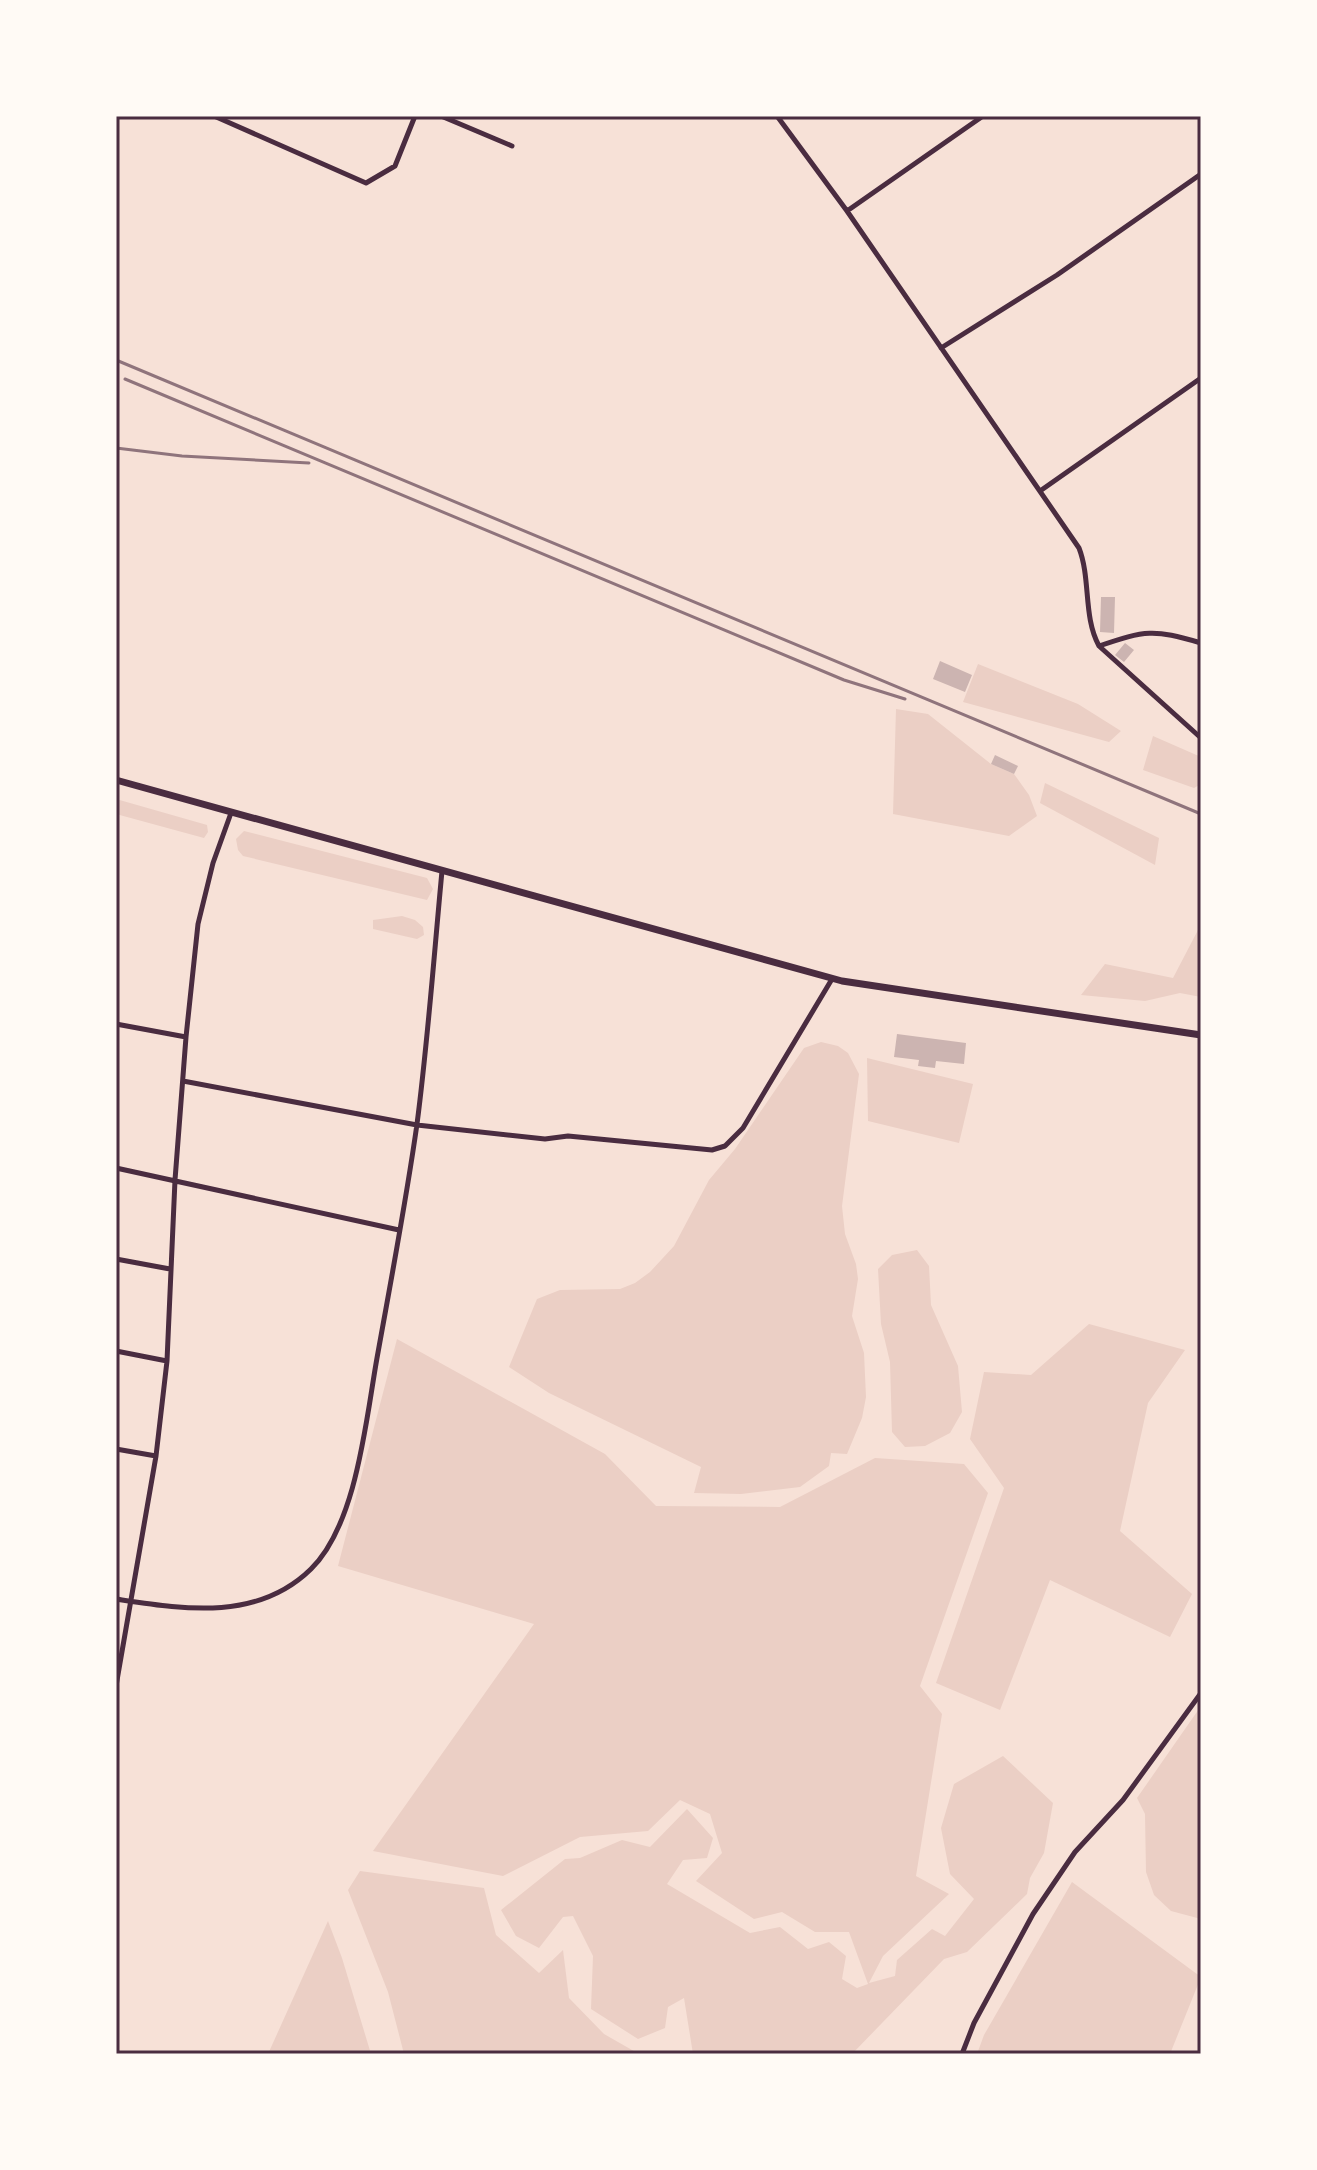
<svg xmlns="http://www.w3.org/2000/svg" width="1317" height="2170" font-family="'Exo 2',sans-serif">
<rect width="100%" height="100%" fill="#f7e1d7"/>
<!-- green -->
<path fill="#ebcfc5" d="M978,664L1078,704L1121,731L1109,742L963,702Z
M896,709L928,714L991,764L1014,774L1029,795L1037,816L1009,836L893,814Z
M1153,736L1201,757V784L1194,788L1143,770Z
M1045,783L1159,838L1155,865L1040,803Z
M116,799L207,825L208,832L204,838L116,814Z
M244,831L427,878L433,889L427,900L243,856L238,850L236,839Z
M402,916L415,920L423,927L424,935L417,939L373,929V920Z
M1198,930L1201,932V997L1180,993L1145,1001L1081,995L1105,964L1173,978Z
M821,1042L838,1046L848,1053L859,1074L842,1206L845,1234L856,1264L858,1279L852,1316L864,1353L866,1397L862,1418L847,1454L831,1453L829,1466L800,1487L741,1494L694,1493L701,1467L549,1393L509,1367L537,1299L560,1290L620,1289L635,1283L650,1272L674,1246L709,1180L735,1149L804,1048Z
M867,1058L973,1084L959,1143L868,1121Z
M917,1250L929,1266L931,1305L958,1366L962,1412L950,1433L925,1446L905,1447L892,1432L890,1362L881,1324L878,1269L892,1255Z
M1089,1324L1185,1350L1148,1403L1120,1531L1192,1594L1170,1637L1050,1580L1000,1710L936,1683L1004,1488L970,1439L984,1372L1031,1375Z
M397,1339L605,1454L656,1506L780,1507L875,1458L964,1464L988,1493L920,1686L942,1714L916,1876L949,1894L883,1956L869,1983L895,1976L897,1960L932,1929L945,1936L974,1899L950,1874L941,1828L954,1784L1003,1756L1053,1803L1044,1853L1030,1878L1027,1894L967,1952L944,1959L852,2054H693L684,1998L668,2007L665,2028L638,2039L591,2009L593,1956L573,1916L563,1917L539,1948L516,1936L501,1910L565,1859L580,1858L622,1840L650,1847L687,1809L713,1838L707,1858L683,1860L667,1884L750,1933L780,1927L808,1949L829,1942L846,1956L842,1979L857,1988L868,1984L849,1932H815L782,1912L754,1919L696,1881L722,1853L710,1814L680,1800L648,1831L580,1837L503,1876L373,1851L534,1624L338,1566Z
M1201,1706V1919L1171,1911L1154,1895L1146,1872L1145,1814L1137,1798Z
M360,1871L484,1888L496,1935L539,1973L563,1950L569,1998L604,2034L639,2054H404L388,1992L348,1890Z
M1072,1882L1201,1977L1170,2054H977L984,2035Z
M328,1921L342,1958L371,2054H268Z"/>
<!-- building -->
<path fill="#ccb4b1" d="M1101,597H1115L1114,633L1100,632Z
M1125,643L1134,650L1124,662L1115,655Z
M940,661L972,675L965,692L933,679Z
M995,755L1018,766L1014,774L991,764Z
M897,1034L966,1043L964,1064L936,1061L935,1068L918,1066L919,1060L894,1057Z"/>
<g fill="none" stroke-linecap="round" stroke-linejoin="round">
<!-- minor -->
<path stroke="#4a2c40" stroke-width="5" d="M214,116L366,183L395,166L415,116
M441,116L512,146
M777,116L847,211L1079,548C1091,579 1083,617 1099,646L1201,738
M847,211L983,116
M941,348L1057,275L1201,174
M1040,491L1201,378
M1099,646C1146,630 1153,629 1201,643
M116,1024L186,1037
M183,1081L417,1125L545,1139L568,1136L712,1150L725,1146L743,1128L832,979
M116,1168L399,1230
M116,1259L170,1269
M116,1351L167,1361
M116,1449L156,1456
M116,1599C183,1609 257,1622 311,1569C357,1524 366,1419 377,1358C391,1280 406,1202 417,1124C428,1040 434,955 442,871
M116,1686L156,1456L167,1361L175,1180L186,1037L198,924L213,863L231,813
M962,2054L974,2023L1033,1914L1075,1852L1123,1800L1201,1693"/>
<!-- secondary -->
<path stroke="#4a2c40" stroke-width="7" d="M116,780L842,981L1201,1035"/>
<!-- rail -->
<path stroke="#8f747c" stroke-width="3" d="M116,360L1201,814
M125,379L844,680L905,699
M116,448L182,456L309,463"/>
</g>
<!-- border -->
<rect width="1317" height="2170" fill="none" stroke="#fffaf5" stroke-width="236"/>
<rect x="118" y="118" width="1081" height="1934" fill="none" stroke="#4a2c40" stroke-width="3"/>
</svg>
